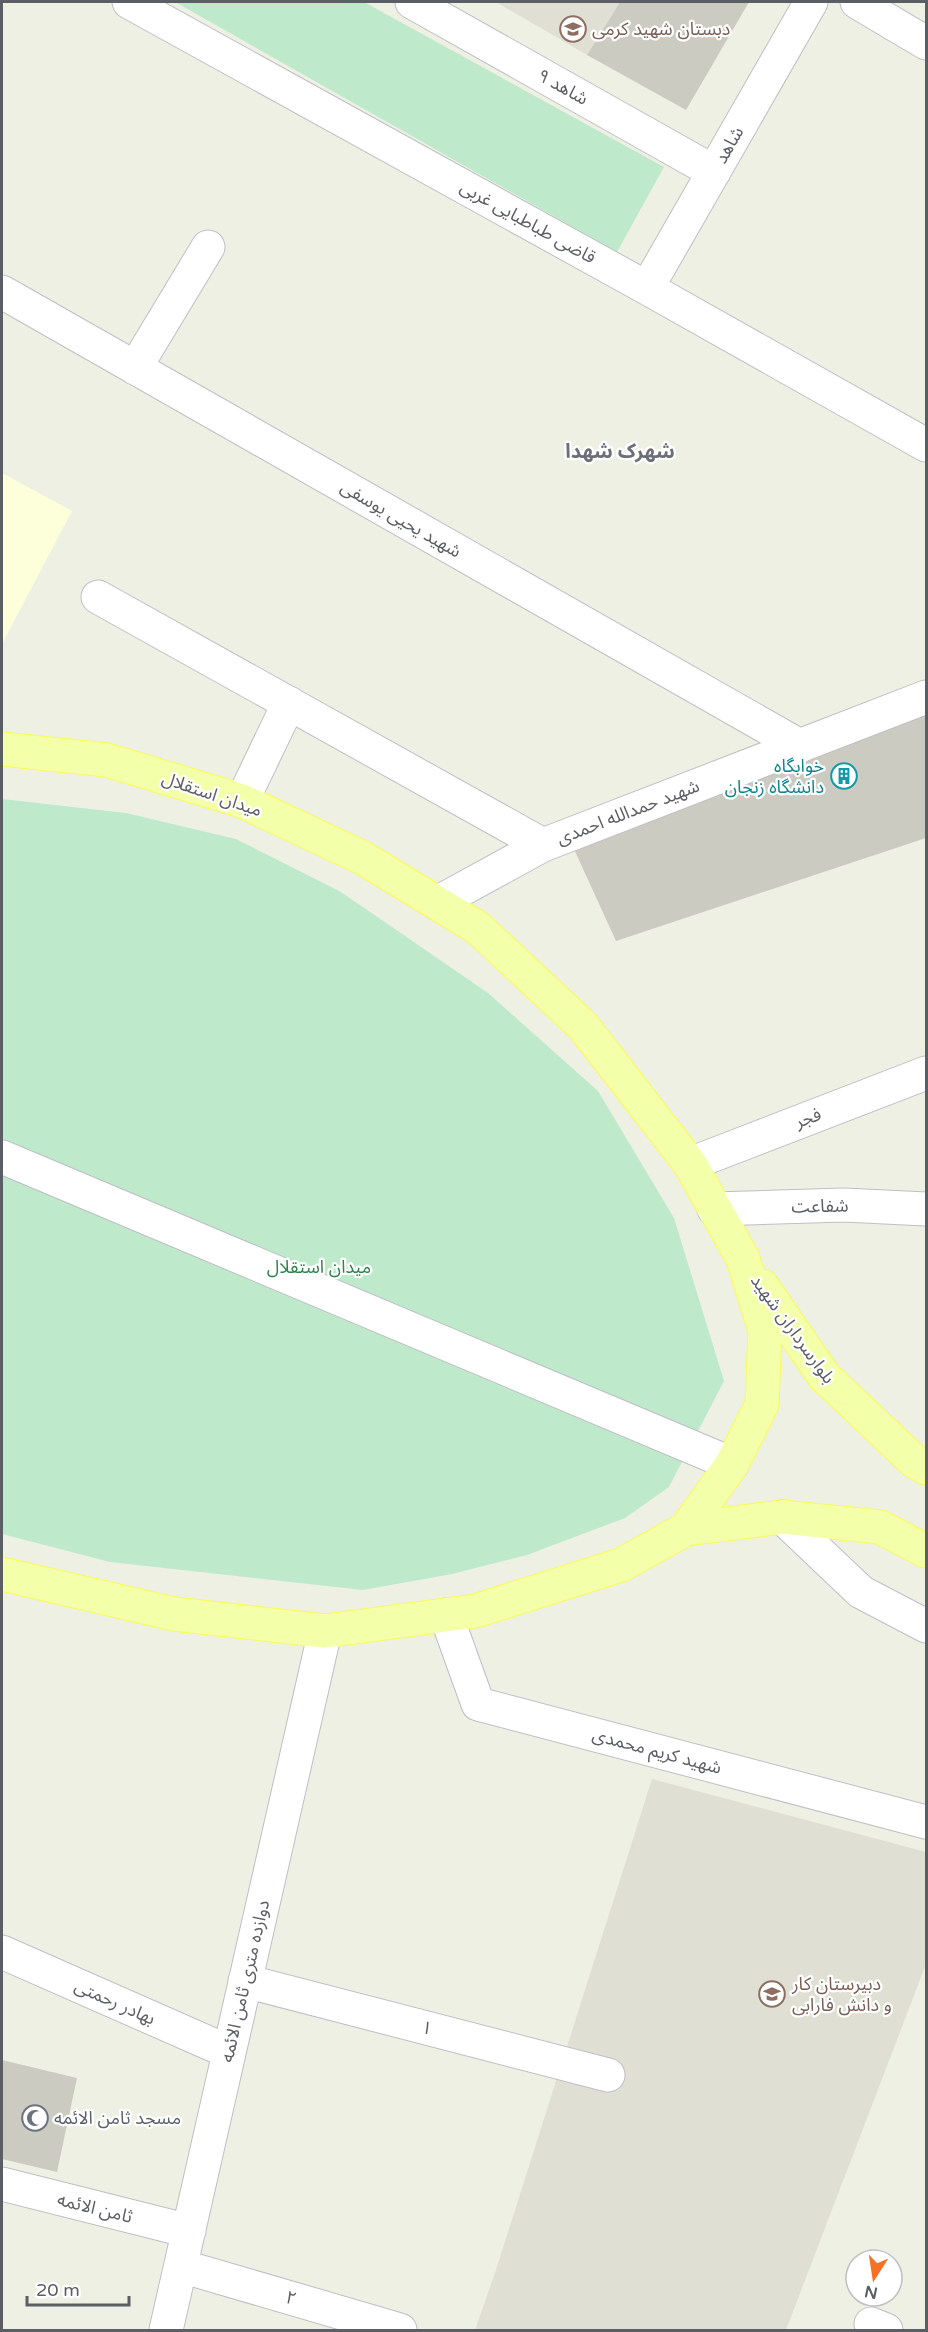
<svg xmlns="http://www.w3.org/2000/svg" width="928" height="2332" font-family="'Varela Round','Noto Sans Arabic',sans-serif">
<rect width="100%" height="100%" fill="#eff0e4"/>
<!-- commercial -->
<path fill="#fdffda" d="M2,473L72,511L2,644Z"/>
<!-- education -->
<path fill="#dfe0d3" d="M496,2H620L587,55Z
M652,1779L926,1852V1964L786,2330H475L495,2273Z"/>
<!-- green -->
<path fill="#bfe9cb" d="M175,2H364L664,167L617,252Z
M2,799L126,813L236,839L341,892L488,993L598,1091L674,1218L724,1381L669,1487L625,1518L527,1555L452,1574L363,1590L110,1562L2,1534Z"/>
<!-- building -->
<path fill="#cbcbc1" d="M620,2H749L686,110L587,55Z
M926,714V838L616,941L573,847Z
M2,2060L77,2078L57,2172L2,2159Z"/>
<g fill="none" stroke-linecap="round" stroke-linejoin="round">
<!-- minor casing -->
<g stroke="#bebfc6" stroke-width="35">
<path id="minor" d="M129,2L647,288L926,445
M412,2L714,172
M857,2L926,43
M647,288L811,2
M2,292L800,746
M135,368L208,247
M98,597L543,845
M242,801L289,703
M437,903L543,845L926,697
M2,1157L732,1464
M690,1164L926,1073
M714,1209L844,1205L926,1209
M782,1517L861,1592L926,1626
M446,1615L478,1704L926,1822
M2,1952L229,2052
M245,1981L608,2075
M2,2184L189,2231
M181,2266L400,2330
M871,2324L886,2330
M166,2330L325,1631"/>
</g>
<!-- major casing -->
<g stroke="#fafb52" stroke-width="35">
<path id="major" d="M2,749L107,760L242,801L363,858L478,928L583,1026L690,1164L743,1259L765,1330L762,1404L732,1464L686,1529L621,1565L475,1611L325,1631L174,1614L2,1574
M762,1286L824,1376L914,1461L926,1468
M686,1529L782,1517L880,1527L926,1551"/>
</g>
<!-- minor -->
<use href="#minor" stroke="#fff" stroke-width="33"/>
<!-- major -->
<use href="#major" stroke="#f4ffaa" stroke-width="33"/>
</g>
<!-- icons -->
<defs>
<g id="school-ring" transform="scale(1.35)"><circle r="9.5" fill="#fff" stroke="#8d6e63" stroke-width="1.5"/><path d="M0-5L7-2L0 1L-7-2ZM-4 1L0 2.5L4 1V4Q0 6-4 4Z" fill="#8d6e63"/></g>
<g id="building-ring" transform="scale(1.35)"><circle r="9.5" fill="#fff" stroke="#0f9aa8" stroke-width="1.5"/><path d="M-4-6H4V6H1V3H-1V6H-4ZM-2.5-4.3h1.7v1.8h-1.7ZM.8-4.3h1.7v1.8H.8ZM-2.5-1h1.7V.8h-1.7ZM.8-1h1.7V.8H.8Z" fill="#0f9aa8"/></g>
<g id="mosque-ring" transform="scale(1.35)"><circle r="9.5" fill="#fff" stroke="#6b7280" stroke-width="1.5"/><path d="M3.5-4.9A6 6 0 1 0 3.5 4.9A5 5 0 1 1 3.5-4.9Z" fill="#6b7280"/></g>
</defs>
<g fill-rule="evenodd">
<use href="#school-ring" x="573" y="29"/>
<use href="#building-ring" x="844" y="776"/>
<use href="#school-ring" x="772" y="1994"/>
<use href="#mosque-ring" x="35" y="2118"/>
</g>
<g text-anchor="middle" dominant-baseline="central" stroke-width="4.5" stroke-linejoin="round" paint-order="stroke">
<!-- education labels -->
<g font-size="18" fill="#785e54" stroke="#fff" text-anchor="start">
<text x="592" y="29">دبستان شهید کرمی</text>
<text x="792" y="1984">دبیرستان کار<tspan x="792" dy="21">و دانش فارابی</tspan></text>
</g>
<!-- street labels -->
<g font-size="18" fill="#5c5e66" stroke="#fff">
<text transform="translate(563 87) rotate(29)">شاهد ۹</text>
<text transform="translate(729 145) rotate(-60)">شاهد</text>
<text transform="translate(528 222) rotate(29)">قاضی طباطبایی غربی</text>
<text transform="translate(401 519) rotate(30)">شهید یحیی یوسفی</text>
<text transform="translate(212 794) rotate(19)">میدان استقلال</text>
<text transform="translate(628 812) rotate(-21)">شهید حمدالله احمدی</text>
<text transform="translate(808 1118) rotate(-21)">فجر</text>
<text transform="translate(820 1206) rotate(-1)">شفاعت</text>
<text transform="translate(793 1329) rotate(54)">بلوارسرداران شهید</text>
<text transform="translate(657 1751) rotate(15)">شهید کریم محمدی</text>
<text transform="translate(245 1981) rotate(-77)">دوازده متری ثامن الائمه</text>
<text transform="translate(115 2002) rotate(24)">بهادر رحمتی</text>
<text transform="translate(427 2028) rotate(14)">۱</text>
<text transform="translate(95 2208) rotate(14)">ثامن الائمه</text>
<text transform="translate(291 2298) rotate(16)">۲</text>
</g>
<!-- culture labels -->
<g font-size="18" fill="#0d838f" stroke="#fff" text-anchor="end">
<text x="824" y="766">خوابگاه<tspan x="824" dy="21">دانشگاه زنجان</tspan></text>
</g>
<!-- park labels -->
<g font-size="18" fill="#2e834b" stroke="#fff">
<text x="319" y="1267">میدان استقلال</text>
</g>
<!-- worship labels -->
<g font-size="18" fill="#5b616d" stroke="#fff" text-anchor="start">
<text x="54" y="2118">مسجد ثامن الائمه</text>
</g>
<!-- neighbourhood labels -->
<g font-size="20" font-weight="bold" fill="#6d6f78" stroke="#fff">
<text x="620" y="452">شهرک شهدا</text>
</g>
</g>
<!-- border -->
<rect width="928" height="2332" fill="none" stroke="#5c5e66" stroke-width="6"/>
<!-- north arrow -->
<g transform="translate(874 2278) rotate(192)"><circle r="28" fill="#ffffff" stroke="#bebfc2" stroke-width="1.5"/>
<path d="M0-4.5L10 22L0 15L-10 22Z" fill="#f67125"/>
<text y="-9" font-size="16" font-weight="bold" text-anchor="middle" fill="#5c5e66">N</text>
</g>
<!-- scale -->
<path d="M27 2296v9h102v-9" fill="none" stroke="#5c5e66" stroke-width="3"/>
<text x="36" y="2296" font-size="18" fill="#5c5e66" stroke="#ffffff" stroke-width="4.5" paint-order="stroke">20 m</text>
</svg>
